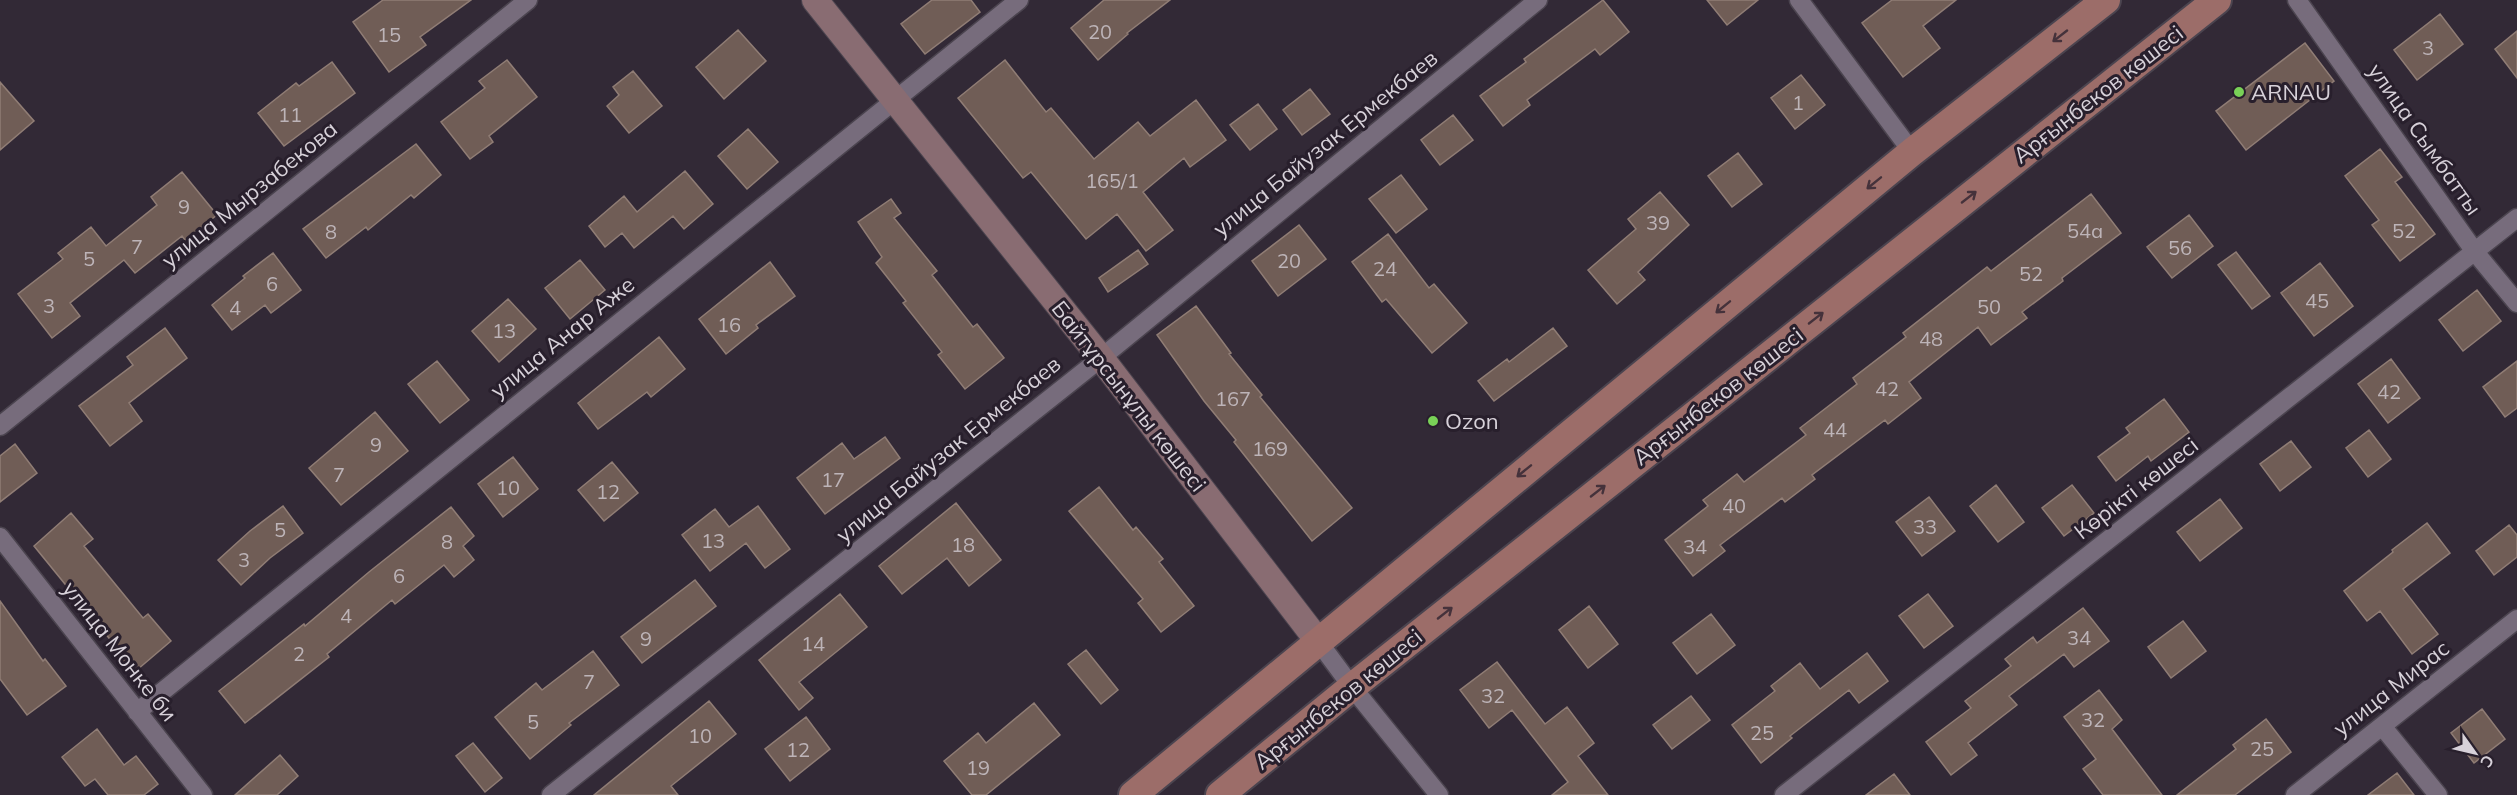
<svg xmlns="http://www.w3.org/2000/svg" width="2517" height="795" font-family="Mulish,sans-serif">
<rect width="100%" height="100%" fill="#322936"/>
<!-- building -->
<path fill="#705d56" stroke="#907d75" stroke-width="1.5" d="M383,0H471L420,37L426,45L389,72L353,22Z
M932,0H971L980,12L925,54L901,24Z
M1104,0H1170L1127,33L1128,34L1098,60L1071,28Z
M1603,0L1629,32L1600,55L1595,49L1527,100L1530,105L1503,126L1480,96L1526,62L1524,59Z
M1707,0H1758L1727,25Z
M1892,0H1956L1923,26L1940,48L1903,77L1862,23Z
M2440,14L2463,44L2417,80L2394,50Z
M738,30L766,61L724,99L696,67Z
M2517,31V78L2495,49Z
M2305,43L2334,81L2246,150L2216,111Z
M507,60L537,97L489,136L493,142L470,159L441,122L485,88L479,81Z
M1005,60L1046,112L1051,108L1094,159L1138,122L1150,136L1196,100L1226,140L1190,167L1184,158L1143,192L1173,230L1146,251L1117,214L1086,239L1031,172L1023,178L958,98Z
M332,62L355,93L284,146L258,113L296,83L299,86Z
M633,71L662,106L629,133L607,106L619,95L613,87Z
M1801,75L1825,105L1795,129L1771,98Z
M0,82L34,121L0,150Z
M1310,89L1330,114L1302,135L1283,110Z
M1258,104L1277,129L1250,150L1230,125Z
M1453,115L1473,140L1440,165L1421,140Z
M748,129L778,162L747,189L718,156Z
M416,144L441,175L414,198L411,195L368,230L366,227L326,258L303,229Z
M2380,149L2402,177L2395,182L2435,234L2400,261L2372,225L2379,220L2345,176Z
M1738,153L1762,184L1732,207L1708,176Z
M685,171L713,204L684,229L673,216L634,248L622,233L605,247L589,226L624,196L637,212Z
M182,172L217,215L185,240L182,236L135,273L124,260L70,303L80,316L52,338L18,294L63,259L58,253L91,227L106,246L157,205L151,197Z
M1401,175L1427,209L1396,233L1369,199Z
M1660,192L1689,225L1638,272L1645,280L1617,304L1588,270L1636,229L1628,219Z
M2091,194L2121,233L2062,278L2063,281L2022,312L2027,318L1991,345L1978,327L1909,382L1921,398L1888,424L1885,420L1812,475L1815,479L1785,502L1782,498L1720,545L1725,551L1693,576L1665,540L1708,506L1703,500L1737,474L1744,482L1806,435L1800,428L1857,384L1853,378L1906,337L1903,333L1987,267L1991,271Z
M891,199L901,213L894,218L937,271L932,275L973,327L977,324L1004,358L965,389L938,355L942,352L903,303L906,301L876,263L882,257L858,222Z
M2189,215L2213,246L2172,278L2147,247Z
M1299,225L1326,259L1278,296L1252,261Z
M1388,234L1429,288L1434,284L1467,323L1432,353L1386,299L1382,302L1352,262Z
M1138,250L1148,264L1108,292L1099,278Z
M2236,252L2270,296L2252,309L2218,265Z
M273,253L301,290L271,313L265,305L232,330L212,305L245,278L243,276Z
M580,260L605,290L570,319L545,288Z
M770,262L795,296L756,325L758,328L726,354L699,319Z
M2320,263L2353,306L2314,336L2281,293Z
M2477,290L2501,321L2463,351L2439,320Z
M508,299L536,329L499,362L472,331Z
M1196,306L1231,353L1229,354L1262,395L1260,397L1352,508L1312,541L1234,442L1236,440L1204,401L1157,335Z
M165,328L187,358L129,403L142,421L110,446L79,406L133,365L127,357Z
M1553,328L1567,346L1494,401L1478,381L1507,359L1509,362Z
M659,337L685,369L651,397L647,392L598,429L578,403Z
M2391,359L2420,398L2388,423L2358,384Z
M437,361L469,400L440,423L408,384Z
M2517,361V408L2505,417L2483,387Z
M2164,399L2189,432L2151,461L2148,456L2116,481L2098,457L2130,433L2126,428Z
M375,412L408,451L341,505L309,468Z
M2369,430L2391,459L2368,477L2346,448Z
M885,437L900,458L825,514L797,478L842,443L854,459Z
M2291,441L2311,467L2280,491L2260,464Z
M15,444L37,473L0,502V456Z
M513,457L538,489L503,517L478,484Z
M612,462L638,493L604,521L578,490Z
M1996,485L2024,522L1998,542L1970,506Z
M2072,485L2094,513L2064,536L2042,508Z
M1099,487L1133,530L1136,527L1163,559L1159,562L1194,606L1161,632L1138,603L1143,599L1069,511Z
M1929,497L1955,531L1922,556L1896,522Z
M2220,499L2242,528L2200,561L2177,532Z
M956,503L1001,560L969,586L947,558L902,594L879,566Z
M283,506L303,533L270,558L241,585L218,560L250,531Z
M758,506L790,549L765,568L746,543L710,571L682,535L715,509L729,527Z
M451,507L474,536L463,546L474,560L454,577L444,565L395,604L392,600L327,654L329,657L245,723L219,691L304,624L305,626L369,572Z
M71,513L93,539L84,546L143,618L148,614L171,641L131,675L107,648L113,643L34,546Z
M2427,523L2450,553L2403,589L2438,634L2412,654L2380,611L2367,621L2344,591L2393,552L2392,550Z
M2509,525L2517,535V557L2494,575L2476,551Z
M695,580L716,606L642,663L621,637Z
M840,594L867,627L799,682L813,698L799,710L759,660Z
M1928,594L1953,626L1924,648L1899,616Z
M0,601L43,661L45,659L66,686L27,715L0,679Z
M1589,606L1618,644L1588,668L1559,630Z
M2083,608L2109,641L2074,667L2064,654L2009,696L2017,705L1968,743L1977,755L1951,775L1926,742L1971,708L1965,701L2011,666L2005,659L2033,637L2037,643Z
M1711,614L1735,645L1697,674L1673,643Z
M2183,621L2206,651L2171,678L2148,647Z
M1086,650L1118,690L1101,704L1068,664Z
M593,651L619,685L569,723L571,725L530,759L495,717L536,683L542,690Z
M1867,653L1888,681L1859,703L1849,690L1790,736L1792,738L1761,763L1732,725L1775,691L1771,686L1800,663L1820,689Z
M1497,662L1545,724L1567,707L1594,743L1578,756L1608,795H1552L1568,782L1512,710L1489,728L1460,690Z
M2099,690L2122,720L2112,729L2162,795H2103L2083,769L2096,759L2064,717Z
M1691,696L1710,720L1672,749L1653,725Z
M709,701L736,734L671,786L678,795H594Z
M1034,703L1060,735L986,795H972L944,761L978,733L986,743Z
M2482,709L2505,739L2474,763L2451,733Z
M806,717L830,749L790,781L765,749Z
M2266,719L2291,752L2235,795H2177L2236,749L2233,745Z
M97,729L124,765L136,756L158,784L144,795H108L95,779L85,786L62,757Z
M473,743L502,778L485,792L456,756Z
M280,755L298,776L277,795H235Z
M2397,773L2414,795H2368Z
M1894,774L1910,795H1866Z"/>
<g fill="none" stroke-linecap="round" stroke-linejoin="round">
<!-- street casing -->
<g stroke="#4b444f" stroke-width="21">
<path id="street" d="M1799,0L1912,152
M2297,0L2475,252L2517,303
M0,426L528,0
M0,537L203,795
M1318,641L1352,687L1439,795
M137,712L1019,0
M2382,726L2438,795
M551,795L1101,358L1538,0
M1784,795L2517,218
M2295,795L2517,619"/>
</g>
<!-- secondary casing -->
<g stroke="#4b444f" stroke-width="28">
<path id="secondary" d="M815,0L1101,358L1318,641"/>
</g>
<!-- primary casing -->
<g stroke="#4b444f" stroke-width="32">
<path id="primary" d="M1133,795L1912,152L2106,0
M1220,795L1352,687L2217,0"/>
</g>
<!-- street -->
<use href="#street" stroke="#776c7c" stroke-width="18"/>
<!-- secondary -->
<use href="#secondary" stroke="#896c72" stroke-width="26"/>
<!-- primary -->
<use href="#primary" stroke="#9c6d69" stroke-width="28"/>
</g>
<!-- one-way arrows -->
<defs><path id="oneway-shaft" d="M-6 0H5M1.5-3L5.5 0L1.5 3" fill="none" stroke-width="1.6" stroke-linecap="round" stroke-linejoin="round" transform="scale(1.5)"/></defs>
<g stroke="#45323b">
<use href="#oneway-shaft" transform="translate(2060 36) rotate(142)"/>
<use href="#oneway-shaft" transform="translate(1874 183) rotate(141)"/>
<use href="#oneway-shaft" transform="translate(1969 197) rotate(-38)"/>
<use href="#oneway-shaft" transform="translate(1723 307) rotate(141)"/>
<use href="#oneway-shaft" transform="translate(1816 318) rotate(-38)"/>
<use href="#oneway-shaft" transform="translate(1524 471) rotate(141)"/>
<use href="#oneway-shaft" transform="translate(1598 491) rotate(-38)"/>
<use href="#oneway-shaft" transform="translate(1445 613) rotate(-38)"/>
</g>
<!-- markers -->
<g fill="#79d157" stroke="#281f2c" stroke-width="2">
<circle cx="2239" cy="92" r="6"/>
<circle cx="1433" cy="421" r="6"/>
</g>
<g text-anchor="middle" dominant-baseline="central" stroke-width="6" stroke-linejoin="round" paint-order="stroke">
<!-- number labels -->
<g font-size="20" fill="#bdb4b8">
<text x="1100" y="31">20</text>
<text x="389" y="34">15</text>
<text x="2428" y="47">3</text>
<text x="1798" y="102">1</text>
<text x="290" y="114">11</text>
<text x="1112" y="180">165/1</text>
<text x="184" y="206">9</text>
<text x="1658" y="222">39</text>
<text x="2085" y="230">54а</text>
<text x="2404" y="230">52</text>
<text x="331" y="231">8</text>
<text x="137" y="246">7</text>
<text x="2180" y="247">56</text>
<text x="89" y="258">5</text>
<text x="1289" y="260">20</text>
<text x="1385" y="268">24</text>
<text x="2031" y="273">52</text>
<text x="272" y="283">6</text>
<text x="2317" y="300">45</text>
<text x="49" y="305">3</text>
<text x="1989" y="306">50</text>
<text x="235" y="307">4</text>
<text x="729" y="324">16</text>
<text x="504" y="330">13</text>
<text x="1931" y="338">48</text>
<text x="1887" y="388">42</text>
<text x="2389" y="391">42</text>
<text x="1233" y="398">167</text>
<text x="1835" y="429">44</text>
<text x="376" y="444">9</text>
<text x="1270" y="448">169</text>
<text x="339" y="474">7</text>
<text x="833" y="479">17</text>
<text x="508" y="487">10</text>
<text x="608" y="491">12</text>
<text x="1734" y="505">40</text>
<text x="1925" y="526">33</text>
<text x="280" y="529">5</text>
<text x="713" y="540">13</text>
<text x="447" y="541">8</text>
<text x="963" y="544">18</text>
<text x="1695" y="546">34</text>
<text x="244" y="559">3</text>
<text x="399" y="575">6</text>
<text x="346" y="615">4</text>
<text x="2079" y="637">34</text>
<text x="646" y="638">9</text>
<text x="813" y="643">14</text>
<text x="299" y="653">2</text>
<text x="589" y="681">7</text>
<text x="1493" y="695">32</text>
<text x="2093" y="719">32</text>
<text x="533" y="721">5</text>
<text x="1762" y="732">25</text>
<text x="700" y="735">10</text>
<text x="2262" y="748">25</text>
<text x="798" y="749">12</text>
<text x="978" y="767">19</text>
</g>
<!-- poi labels -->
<g font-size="22" fill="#d7d1d9" stroke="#281f2c" text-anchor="start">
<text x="2251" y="92">ARNAU</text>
<text x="1445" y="421">Ozon</text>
</g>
<!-- street labels -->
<g font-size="22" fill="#d7d1d9" stroke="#281f2c">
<text transform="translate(2098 94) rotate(-38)">Арғынбеков көшесі</text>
<text transform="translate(2425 139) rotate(55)">улица Сымбатты</text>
<text transform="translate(1325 143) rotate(-39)">улица Байузак Ермекбаев</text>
<text transform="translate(249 194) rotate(-39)">улица Мырзабекова</text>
<text transform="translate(562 337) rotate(-39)">улица Анар Аже</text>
<text transform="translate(1129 396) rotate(52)">Байтұрсынұлы көшесі</text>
<text transform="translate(1718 396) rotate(-38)">Арғынбеков көшесі</text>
<text transform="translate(948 449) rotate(-39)">улица Байузак Ермекбаев</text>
<text transform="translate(2136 488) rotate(-38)">Көрікті көшесі</text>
<text transform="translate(120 651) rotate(52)">улица Монке би</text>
<text transform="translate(2391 688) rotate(-38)">улица Мирас</text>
<text transform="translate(1338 699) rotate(-39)">Арғынбеков көшесі</text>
</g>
</g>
<!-- north arrow -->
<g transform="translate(2475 753) rotate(124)" stroke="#281f2c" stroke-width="4.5" paint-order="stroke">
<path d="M0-4.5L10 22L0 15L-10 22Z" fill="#d7d1d9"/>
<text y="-9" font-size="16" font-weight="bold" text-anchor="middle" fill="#d7d1d9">С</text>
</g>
</svg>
